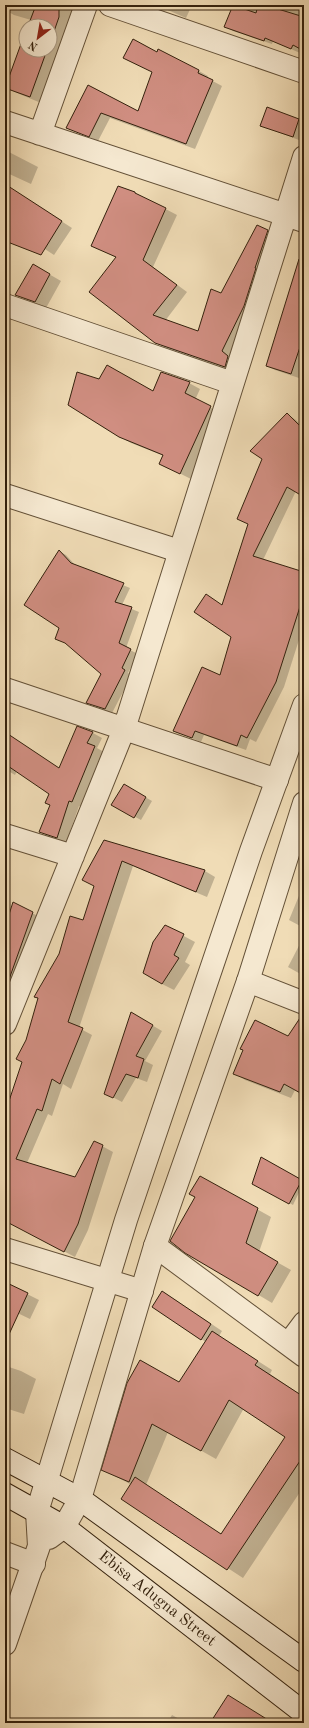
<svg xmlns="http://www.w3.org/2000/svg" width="309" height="1728" font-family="'Old Standard TT',serif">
<rect width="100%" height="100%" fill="#f0dcb6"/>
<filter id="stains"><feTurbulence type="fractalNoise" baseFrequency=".005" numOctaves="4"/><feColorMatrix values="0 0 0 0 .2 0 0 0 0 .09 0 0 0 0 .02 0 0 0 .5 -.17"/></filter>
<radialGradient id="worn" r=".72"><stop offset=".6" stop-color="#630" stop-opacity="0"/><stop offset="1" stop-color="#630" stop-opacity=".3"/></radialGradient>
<!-- shadow -->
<path fill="#0003" fill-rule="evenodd" d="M5,5H64L74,11L41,103L17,93L5,87L26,33V50H50V26H29L31,20L14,15L5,10Z
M147,5H192L186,18L163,8L162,11Z
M250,5H304V50L302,49L300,53L273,41L272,44L233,31L225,26L248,11Z
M157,53L199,71L208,76L207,78L222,86L195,149L110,118L98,141L68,127L88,86L139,112L153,72L134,63Z
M267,109L304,123L299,140L262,126Z
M5,150L38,167L31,184L5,172Z
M5,185L72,228L54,255L5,223Z
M118,188L135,193L177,215L153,267L187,292L165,321L199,333L221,294L257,226L278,238L236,373L167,349L156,343L117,258L92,245Z
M33,265L61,281L46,308L28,301L16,295Z
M304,290V364L299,378L275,370L267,366Z
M189,383L200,389L195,400L221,413L191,479L171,469L164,456L131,443L120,437L154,392Z
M287,414L296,420L304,428V496L296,491L263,560L304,573V624L284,687L256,742L250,739L246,750L204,735L201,742L174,731L220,677L232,637L223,606Z
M59,551L66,555L76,566L130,588L122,605L139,612L126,648L138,654L128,673L132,675L112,713L88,703L103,674Z
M5,732L60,769L93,733L102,738L97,748L104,752L82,807L79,806L66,843L49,837L40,832L51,806L50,793L17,771L15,775L5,769Z
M124,785L152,801L141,820L113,805Z
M105,841L205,871L215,877L207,897L133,866L79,1028L92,1035L71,1089L63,1084L52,1116L48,1114L27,1163L75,1178L102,1146L113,1152L88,1230L75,1257L19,1228L5,1197V1103L9,1105L23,1062L27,1041L38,999L36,997L84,921L95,886Z
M303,886H304V928L289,920Z
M32,913L42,918L16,993L5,989L10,991L11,989L5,987V924H7Z
M165,926L195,942L185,962L190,965L174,990L162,984Z
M304,936V976L288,967Z
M131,1013L162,1031L145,1061L153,1065L147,1082L136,1078L122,1102L105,1093Z
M304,1016V1095L295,1090L291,1098L245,1080L235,1073L288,1037Z
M262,1159L304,1182L293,1205L265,1190Z
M200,1177L271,1217L259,1252L291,1270L272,1303L186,1252Z
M5,1283L39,1300L30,1319L5,1307Z
M174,1299L222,1331L219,1336L272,1370L270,1374L304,1397V1486L243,1578L122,1499L132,1485L103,1470L179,1383L206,1342L201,1339ZM244,1408L287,1437L222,1535L146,1485L168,1432L216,1459Z
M5,1351L10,1354L6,1366L21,1371L36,1379L24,1414L5,1408Z
M172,1715L183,1721L185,1723H167Z"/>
<!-- building -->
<path fill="#d08e81" stroke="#34210d" d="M36,5H49L59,8V17L50,43V26H28Z
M233,5L256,13L258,5H265L304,17V51L293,45L291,49L265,38L264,41L224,27Z
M26,30V50H47L30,97L5,88Z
M133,39L157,52L158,49L199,70L198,73L213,80L186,144L101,113L89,137L66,128L88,85L138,111L152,72L123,58Z
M267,107L299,119L293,137L260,126Z
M5,184L62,221L41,255L5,241Z
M118,186L135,192V193L166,208L143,260L177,285L153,315L198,331L211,289L221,293L257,225L268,230L255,268H256L244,306L222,351L228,356L225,367L155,343L89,292L116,257L91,246Z
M299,259H304V335L291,374L266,366Z
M33,264L50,274L35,302L15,295Z
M107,365L153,391L161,372L190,382L185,393L211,406L180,474L159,464L163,455L119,437L68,405L77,372L99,379Z
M287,413L304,430V497L287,487L253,556L304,572V594L276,682L247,738L241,735L237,746L195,731L192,738L173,731L202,667L220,675L231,637L194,612L206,594L222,605L248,524L237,519L262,459L250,451Z
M59,550L71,563L124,583L115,602L132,607L119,643L131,649L122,668L125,670L105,709L86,703L101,674L65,643L55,639L59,628L24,605Z
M77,726L93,732L87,743L95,746L72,802L69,801L57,838L39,832L50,805L45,803L49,794L5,764V732L59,768Z
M124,784L146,797L134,818L111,805Z
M104,840L205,870L196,892L122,861L68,1022L83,1028L60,1084L52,1079L42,1111L37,1109L16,1159L75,1177L94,1141L103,1145L78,1224L64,1252L5,1221V1113L22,1062L16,1059L26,1040L38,998L34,997L59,954L70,916L83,920L94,886L82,880Z
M13,902L33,912L7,985L5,984V927Z
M165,925L184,934L174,955L179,958L162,984L143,973L153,942Z
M131,1012L153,1025L136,1056L144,1059L138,1078L126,1074L113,1098L104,1094Z
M302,1015H304V1095L284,1084L280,1092L233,1074L243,1050L240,1049L255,1020L288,1036Z
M261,1157L302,1180L289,1204L252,1184Z
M200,1176L258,1208L246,1243L278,1262L258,1296L185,1253L170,1241L195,1197L189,1194Z
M5,1282L28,1293L5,1343Z
M162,1291L211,1324L201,1340L152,1307Z
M212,1331L258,1361L255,1365L304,1397V1455L227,1570L121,1499L135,1477L221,1534L285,1437L229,1400L201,1451L152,1424L129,1482L101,1470L127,1383L140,1360L179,1382Z
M228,1695L273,1723H210Z"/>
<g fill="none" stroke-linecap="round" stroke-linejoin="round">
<!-- minor casing -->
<g stroke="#635037" stroke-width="24">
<path id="minor" d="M110,5L304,72
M5,122L304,221
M40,134L86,5
M5,305L232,383
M5,495L179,551
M5,689L277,780
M5,835L73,856
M248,981L304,1003
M5,1024L124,729L304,157
M155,1246L304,1356
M5,1249L142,1291
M289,1343L304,1323
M5,1553L34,1564"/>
</g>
<!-- tertiary casing -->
<g stroke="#635037" stroke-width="24">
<path id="tertiary" d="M49,1538L64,1527L80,1499L155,1246L248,981L304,803
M5,1644L39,1546L37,1512L126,1220L251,851L304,705"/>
</g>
<!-- secondary casing -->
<g stroke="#34210d" stroke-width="24">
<path id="secondary" d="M5,1459L80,1499L304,1661
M5,1494L64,1527L304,1713"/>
</g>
<!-- minor -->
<use href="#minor" stroke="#f5e8d0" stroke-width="22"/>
<!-- tertiary -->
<use href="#tertiary" stroke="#f5e8d0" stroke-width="22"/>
<!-- secondary -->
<use href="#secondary" stroke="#f5e8d0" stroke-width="22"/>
</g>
<g text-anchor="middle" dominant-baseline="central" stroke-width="4" stroke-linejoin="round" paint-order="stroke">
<!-- street labels -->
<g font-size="16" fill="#34210d" stroke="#f5e8d0">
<text transform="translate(157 1599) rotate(38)">Ebisa Adugna Street</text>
</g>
</g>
<!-- margin -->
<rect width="309" height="1728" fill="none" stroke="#f0dcb6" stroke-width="20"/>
<rect x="6" y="6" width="297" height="1716" fill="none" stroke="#34210d" stroke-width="2"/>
<rect x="10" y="10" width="289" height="1708" fill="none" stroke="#34210d"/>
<!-- north arrow -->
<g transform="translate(38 38) rotate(211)"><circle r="19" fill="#f5e8d0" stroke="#a89882"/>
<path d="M0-3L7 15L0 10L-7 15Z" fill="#8f2418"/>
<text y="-6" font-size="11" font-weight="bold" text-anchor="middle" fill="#34210d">N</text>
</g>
<rect width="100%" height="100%" filter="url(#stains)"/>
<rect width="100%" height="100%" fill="url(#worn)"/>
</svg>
